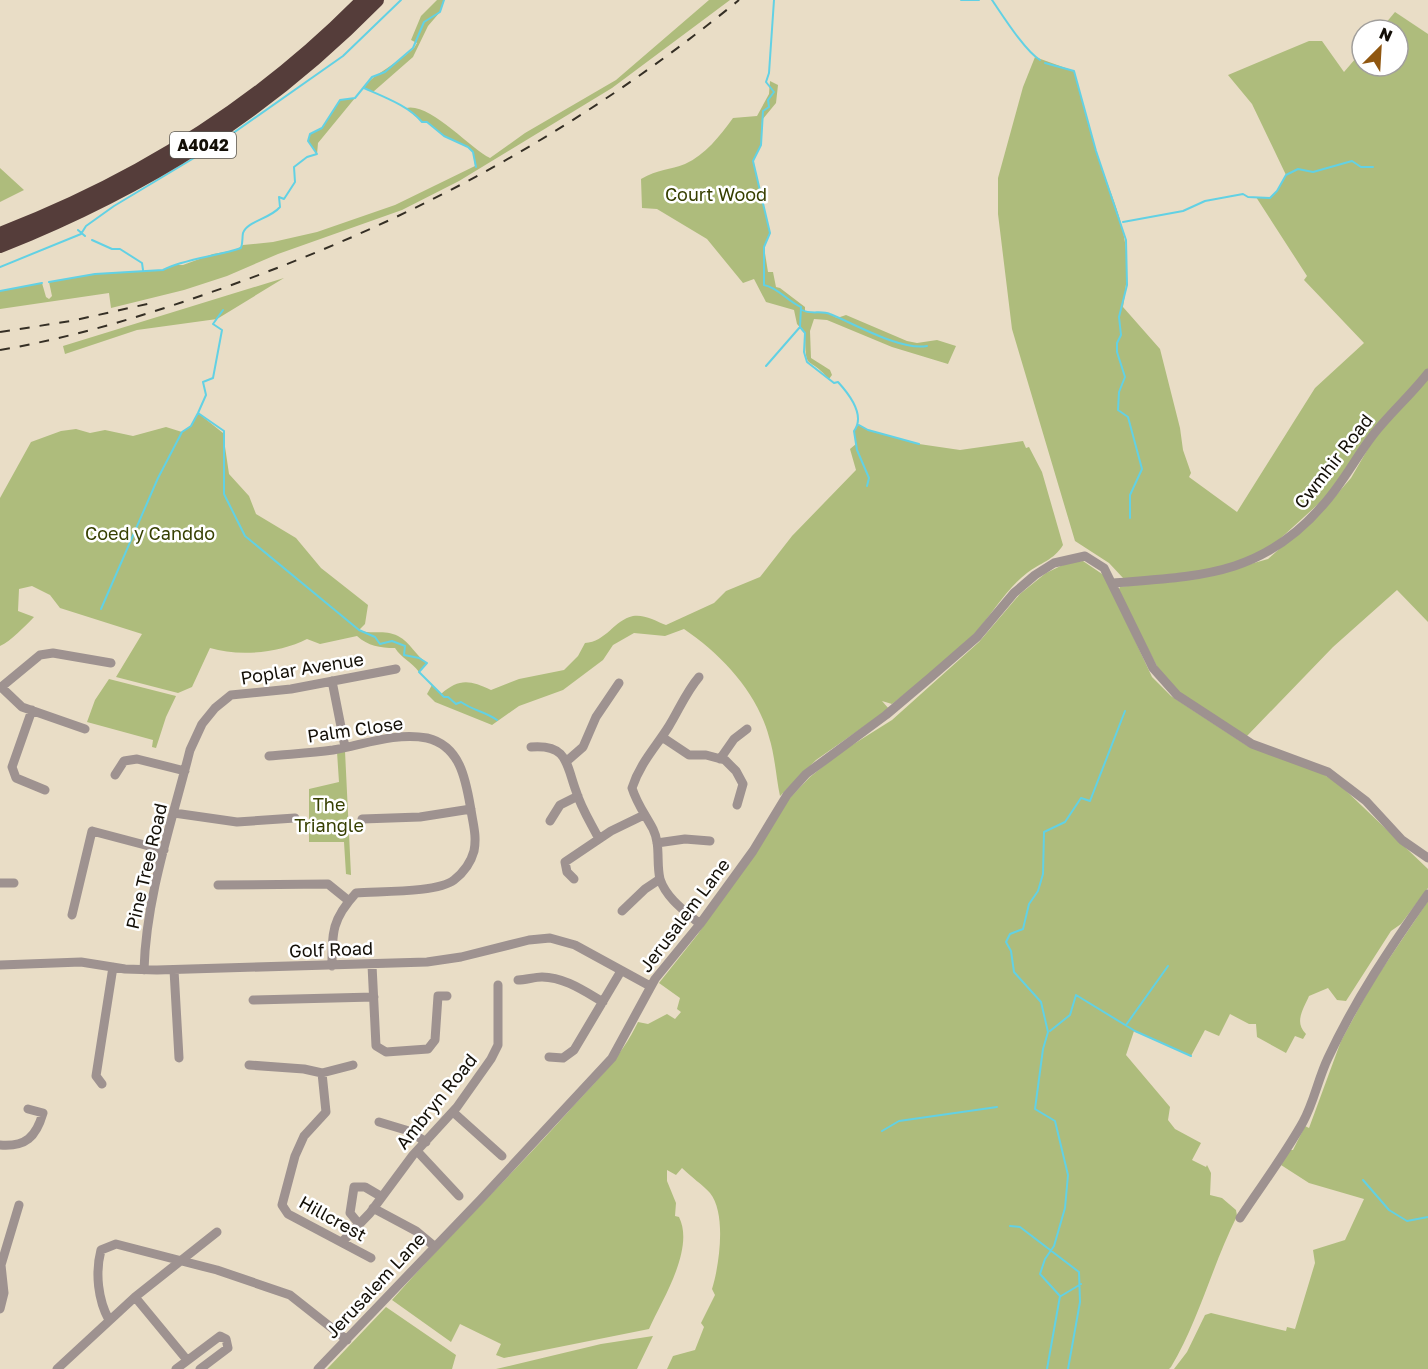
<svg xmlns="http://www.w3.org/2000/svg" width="1428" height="1369" font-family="'Golos Text',sans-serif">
<rect width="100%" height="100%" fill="#e9ddc6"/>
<!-- green -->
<path fill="#aebc7c" d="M437,0H444L440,12L428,26L413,57L373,92L363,87C376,73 398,63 414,48L417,43L411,40L421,16Z
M709,0H730L612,88L459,181L402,210L278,254L227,276L184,290L111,308L109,293L0,309V291L42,283L46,297L49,299L52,296L49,282L95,274L163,270L173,265H183L213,254L236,250L243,245L273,242L317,232L395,205L475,166L473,152L468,147L444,136L427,122H422L406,108C429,102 470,148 490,158L525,133L616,80Z
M1395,12L1428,34V369L1327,496L1270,548L1243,562L1194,573L1124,579L1109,563L1075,541L1012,329L998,214V178L1023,87L1035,57L1074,71C1081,97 1088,125 1096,151C1117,214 1135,237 1123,307L1160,349L1180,428L1183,450L1191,473L1189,477L1237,512L1315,388L1364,343L1304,280L1307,276L1256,197L1270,198L1277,191L1286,175L1252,104L1228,75L1309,41H1322L1344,72L1362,51V66H1398V30H1380Z
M770,81L778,85L776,103L762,120L761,145L753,161L770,233L764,247L768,272H773L776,287L780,288L805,307V312L828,313L837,318L846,315L907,341L917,343L937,340L956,346L948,364L892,347L827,320L814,319L810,331L811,358L830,370L832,375L829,379C806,353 806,374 805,333L797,324L794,310L766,302L754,279L743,283L707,239L657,209L642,208L641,179C658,169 670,170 685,164C705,155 720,136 733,118L757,116L769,94Z
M355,98L318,143L317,154L308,141L310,134L322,128L340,100Z
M0,168L24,190L0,202Z
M284,278L217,319L137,330L65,354L63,346Z
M1428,379V622L1397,590L1333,647L1246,737L1181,694L1160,672L1118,591L1120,587L1208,576L1268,559L1324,509L1351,478L1376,435Z
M198,413L223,433L229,474L249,496L256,514L296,538L321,568L368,605L365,624L359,630C371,635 384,629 398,636C411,643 415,655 427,663L419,672C411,661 402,659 395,648C380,648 368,646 357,636L320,644L307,639C280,653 239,657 210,648L192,687L178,693L116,677L142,634L60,608L50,595L32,586L19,589L18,611L34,617C25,626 11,641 0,646V498L31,442L61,431L76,429L90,433L105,430L133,436L166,427L182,432L191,426Z
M858,425L868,430L919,444L960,450L1023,441L1026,448L1029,447L1042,472L1063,545C1054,560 1040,563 1027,573C1006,589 993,613 976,632C952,660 920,682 892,704L882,701L889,709L816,760L780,796C776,777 775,756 769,737C757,692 722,655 684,629L665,636L634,633L613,645L603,660L563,690L519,706L492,725L435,702L427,694L432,685L441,694C459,678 470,680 491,690L519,679L564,670L578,656L585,643C606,642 614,620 633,616C644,614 656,621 666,625L714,603L726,591L760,577L792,536L856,470L850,449L856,444L854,431Z
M1083,561L1105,576L1152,677L1171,696L1246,745L1323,774L1340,785L1428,869V888L1401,924L1391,931L1346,1001L1337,1000L1328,988L1309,996C1303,1010 1294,1022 1306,1034L1303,1039L1295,1036L1286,1053L1257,1037L1256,1024H1249L1230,1014L1219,1036L1205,1030L1191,1056L1134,1031L1126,1055L1170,1107L1168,1120L1175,1129L1201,1143L1192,1160L1206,1167L1207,1165L1211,1173L1210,1195L1222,1198L1236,1210L1237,1216C1212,1266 1199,1320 1171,1367L1169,1369H667L673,1356L695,1350L704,1327L701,1323L715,1295L712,1289C719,1267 727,1214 710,1193C704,1186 690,1176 682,1168L676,1175L667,1170V1181L676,1203L675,1216L679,1217C695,1249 662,1300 649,1329L504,1358L496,1355L501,1344L460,1324L451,1342L392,1300C449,1235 511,1176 568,1112C594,1083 621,1058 638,1022L648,1024L667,1014L675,1019L681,1012L677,1009L680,998L659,983L698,934L782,806L810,777L841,752L892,720L979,642L1020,594L1046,573L1069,562Z
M109,679L176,696L166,717L156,748L152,747L153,740L87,722L95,700Z
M345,751L351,875L346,874L344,842H309V789L339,782L337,752Z
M1428,901V1369H1174L1187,1352L1205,1315L1211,1313L1286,1331L1287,1327L1295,1329L1315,1263L1313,1250L1345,1240L1364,1199L1309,1183L1281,1165L1289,1150H1293L1305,1126L1309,1128L1341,1041L1372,984Z
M386,1307L456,1355L452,1369H327Z
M653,1336L637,1369H496L601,1344Z"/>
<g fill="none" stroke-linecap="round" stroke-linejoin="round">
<!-- stream -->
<path stroke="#62d1e4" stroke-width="2" d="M774,0L769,73L766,82L774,92L768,100L769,107L763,111L761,145L753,161L770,233L764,247V285C779,288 787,301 801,307L800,327L805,333L804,352L807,362L834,383L838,382C849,394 866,415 854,431L857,450L869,478L867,486
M961,0H979
M992,0C1003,16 1025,51 1040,60
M1045,63L1074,71L1096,151L1126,240L1127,285L1119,317L1121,335L1117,343V352L1125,377L1119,392L1118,410L1128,417L1142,469L1130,495V518
M364,88C384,97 409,106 422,122H427L444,136L468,147L473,152L476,167
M1123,222L1183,211L1205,201L1243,194L1248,197L1270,198L1277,191L1286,175L1298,169L1313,172L1352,161L1361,167H1373
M78,230L85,236
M92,240L112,249H120L142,263L143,270
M0,267L81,234L86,226L114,206L219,143L343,56L401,0
M49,282L95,274L163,270C183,259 219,256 241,248C243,243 242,238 243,233C247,221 270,219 280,207L279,197L284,199L295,182L294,167L307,157L317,154L308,141L310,134L322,128L340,100L355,98L372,77L385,72L413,48L424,22L440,12L444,0
M0,291L42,283
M802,310C811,315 821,310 830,314C855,324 901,351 927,346
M766,366L800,327
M198,413L224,431V494L245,536L359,630L375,637L380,644L392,641L405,646L404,655L419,658L427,663L419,672L444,697H448L456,704L461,702C474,711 484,711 497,720
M859,425L868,430L919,444
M101,609L158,478L182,432L191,426L198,413L206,395L203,382L213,378L222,330L213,324L223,310
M1126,1025L1168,966
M1050,1031L1070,1015L1076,995L1135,1031L1191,1056
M882,1131L899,1121L997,1107
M1363,1180L1389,1210L1407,1221L1428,1217
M1010,1226L1020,1227L1079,1272L1080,1302L1068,1369
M1061,1296L1081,1284
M1047,1369L1060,1296L1040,1274L1045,1259L1054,1246L1065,1208L1068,1175L1055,1121L1035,1109L1043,1049L1048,1032L1041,1002L1014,972L1011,951L1006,942L1010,934L1023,929L1029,904L1038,891L1043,874L1044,832L1065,822L1081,798L1090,801L1125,711"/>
<!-- minor -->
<path stroke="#9e9290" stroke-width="9" d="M1113,583C1200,576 1262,576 1323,505C1343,483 1356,457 1373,435C1390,413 1411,395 1428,373
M699,677C686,692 679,710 669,726C656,747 640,763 632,788C637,804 645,814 653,829C661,845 656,863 660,879C666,898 686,912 700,924
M332,681L345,747
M1,687L22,707L85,729
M0,688L40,655L53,653L111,663
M32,710L12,767L16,778L45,790
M662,737L689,755H706L725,760L736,771L743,784L737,805
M531,747C568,744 566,764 576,791C581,808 591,823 599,839
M269,756C290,754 312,753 333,750C363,745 395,732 427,738C461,746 466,781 471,810C473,824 477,836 474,851C471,862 463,873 454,880C437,893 379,891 356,893C332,919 332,932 332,966
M720,759L734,739L747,729
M567,761L583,747L596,717L619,683
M115,775L124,761L137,759L185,771
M174,813L237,822L295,818
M362,819L420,817L471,809
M550,821L560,805L578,796
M657,843L685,839L710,841
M574,879L567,872L565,862L611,831L644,815
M0,883H14
M218,885L328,884L349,901
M622,911L645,889L660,879
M72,915L92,831L164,850
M0,965L81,962L125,969L157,970L427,962L461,957L529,940L550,938L575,945L650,986
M372,965L376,1046L386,1052L428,1049L435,1040L438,996H447
M144,970C146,896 172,822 190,750L202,724L215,708L231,695L291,689L396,669
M174,970L179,1058
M518,980C526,980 534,977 542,977C564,977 584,991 603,1002
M253,1000L374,997
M549,1057L563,1058L574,1050L621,971
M249,1065L304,1069L322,1073L353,1065
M322,1073L326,1112L304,1136L295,1156L282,1205L288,1214L371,1258
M102,1084L96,1076L113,967
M453,1112L502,1156
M379,1122L409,1131L426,1142
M0,1145C26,1147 36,1137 43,1113L28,1109
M417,1151L459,1196
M373,1208L416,1231L434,1246
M1240,1218C1261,1186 1284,1156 1303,1122C1314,1102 1318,1079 1328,1058C1355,1000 1391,946 1428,894
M359,1224L350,1213L354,1187H365L382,1197
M342,1242L370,1213L413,1155L457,1107L491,1059L498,1045V985
M135,1297L187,1360
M0,1309L4,1293L1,1265L19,1205
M109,1320C98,1300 95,1273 101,1250L116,1244L217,1270L290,1295L347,1340
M57,1369L135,1297L217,1232
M176,1369L220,1336L226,1339L228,1348L200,1369
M318,1369L481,1199L612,1058L655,979L700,924L753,851L787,795L806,774L886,715L931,677L977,637L1014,593L1035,575L1054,563L1085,556L1104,568L1153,668L1177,695L1252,744L1328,772L1366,801L1402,840L1428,858"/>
<!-- highway -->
<path stroke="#553d3a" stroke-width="14" d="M0,234C136,182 261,104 363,0
M0,246C146,188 267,112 377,0"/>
<!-- rail -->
<path stroke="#352f25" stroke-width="2" stroke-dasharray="10 10" stroke-linecap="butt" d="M0,332L71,321L156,302
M0,350C76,337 150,314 223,288C415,220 581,129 739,0"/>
</g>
<g text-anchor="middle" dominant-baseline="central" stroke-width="5" stroke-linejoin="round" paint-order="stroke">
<!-- shield labels -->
<rect fill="#fff" stroke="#5a5751" stroke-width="1.5" x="170" y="132" width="66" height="26" rx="4.5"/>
<g font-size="16" font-weight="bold" fill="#130f07">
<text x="203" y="145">A4042</text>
</g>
<!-- park labels -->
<g font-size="18" fill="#363f01" stroke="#fff">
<text x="716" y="194">Court Wood</text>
<text x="150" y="533">Coed y Canddo</text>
<text x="329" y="804">The<tspan x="329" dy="21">Triangle</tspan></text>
</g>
<!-- street labels -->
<g font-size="18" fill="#130f07" stroke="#fff">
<text transform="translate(1333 461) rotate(-52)">Cwmhir Road</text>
<text transform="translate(302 668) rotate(-9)">Poplar Avenue</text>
<text transform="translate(355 729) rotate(-8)">Palm Close</text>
<text transform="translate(146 866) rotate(-77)">Pine Tree Road</text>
<text transform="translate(684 915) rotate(-53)">Jerusalem Lane</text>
<text transform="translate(331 949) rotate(-2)">Golf Road</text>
<text transform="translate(436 1101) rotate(-51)">Ambryn Road</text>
<text transform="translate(333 1218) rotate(29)">Hillcrest</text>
<text transform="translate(375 1285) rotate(-47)">Jerusalem Lane</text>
</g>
</g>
<!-- north arrow -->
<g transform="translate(1380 48) rotate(24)"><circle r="28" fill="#ffffff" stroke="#a19f9c" stroke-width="1.5"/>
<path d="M0-4.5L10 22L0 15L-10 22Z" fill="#905710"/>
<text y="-9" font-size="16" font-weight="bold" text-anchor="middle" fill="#130f07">N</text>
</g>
</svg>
